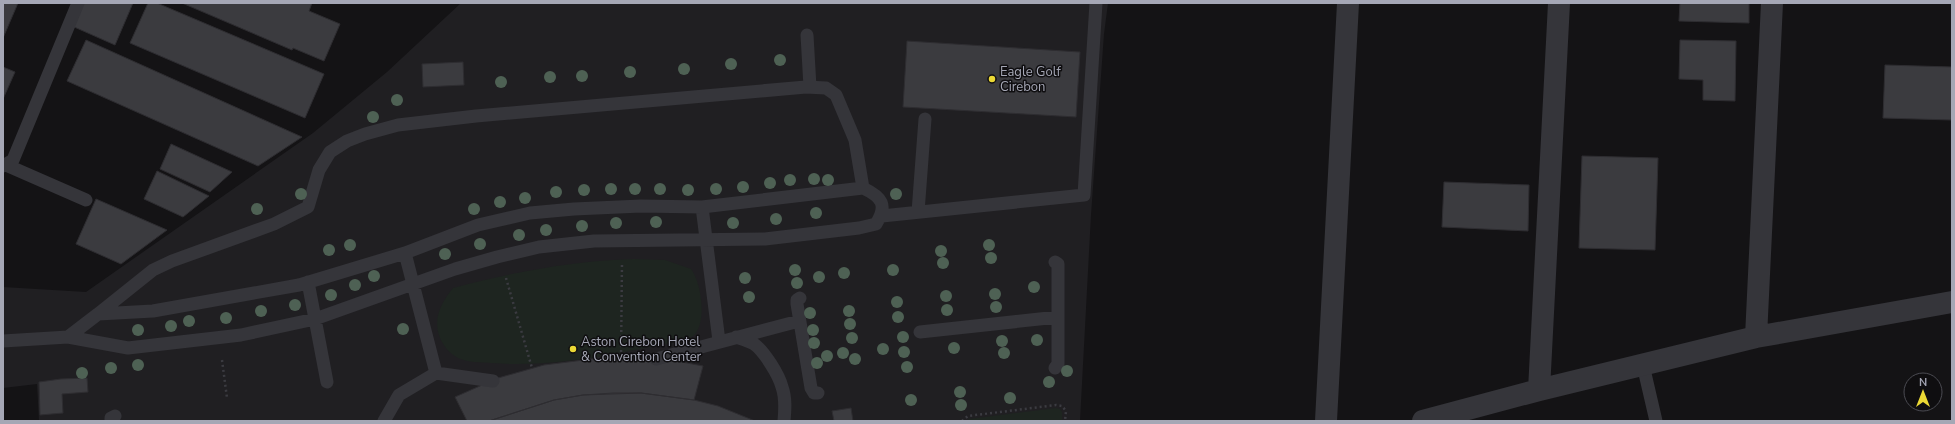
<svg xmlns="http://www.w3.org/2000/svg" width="1955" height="424" font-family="'Nunito Sans',sans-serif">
<rect width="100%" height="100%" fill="#141315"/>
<!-- built -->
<path fill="#201f22" d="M461,3H1108L1104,34L1091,215L1080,421H39L37,384L3,388V287L86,292L313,133L387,72Z"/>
<!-- green -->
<path fill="#1e2520" d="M634,259L665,260L691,269C701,282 707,320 695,334C691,339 681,340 675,342C614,354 554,368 491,363C481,362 468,363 458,358C449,353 442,345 439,335C433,317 442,302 453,288C514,272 571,261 634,259Z
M1056,408L1060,409L1062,412V421H967L969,419Z"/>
<!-- building -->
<path fill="#3b3b3f" stroke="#2e2d31" d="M3,3H18L3,38Z
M82,3H133L115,45L72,26Z
M148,3H157L324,74L305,118L130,43Z
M182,3H312L309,11L340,24L324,61L293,48L292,50Z
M1680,3H1749V23L1679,21Z
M86,40L302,137L258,166L67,81Z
M1680,40L1736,41L1735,101L1703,100V80L1679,79Z
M907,41L1080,52L1076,117L903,107Z
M463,62L464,85L423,87L422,64Z
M1885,65L1952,67V120L1883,118Z
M3,67L15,72L3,99Z
M171,144L232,172L210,192L160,169Z
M1582,156L1658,158L1655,250L1579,248Z
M157,171L209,196L183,217L144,199Z
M1444,182L1529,185L1528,231L1442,227Z
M96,199L167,230L121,264L76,244Z
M608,357H639L671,360L703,366L694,400L641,393L583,395L554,400L489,421H467L455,397L498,378L544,365Z
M87,378L88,392L62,394L63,413L40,415L39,382L61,379Z
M613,393H641L694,400L718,406L755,421H489L554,400L583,395Z
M851,408L853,421H834L832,411Z"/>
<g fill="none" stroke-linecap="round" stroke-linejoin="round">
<!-- path -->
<path stroke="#3b3b41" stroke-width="2.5" stroke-dasharray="2 3" stroke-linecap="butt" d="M506,278L532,368
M621,357L622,263
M222,360L227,398
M962,421L968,416L1056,405L1062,406L1066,411L1065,421"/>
<!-- service -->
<path stroke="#35353a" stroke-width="13" d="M807,35L810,87
M6,165L86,200
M3,166L13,160L78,3
M702,207L719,341
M918,212L925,119
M882,216L1084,195L1096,3
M405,253L436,373
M1055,262L1058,264V364L1055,368
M308,282L327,382
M800,298L797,300V304L811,388L814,393H818
M98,314L153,270L172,261L274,224L308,207L319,170L330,152L347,141L365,134L398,125L476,116L806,87L826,88L836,95L855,140L863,188
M920,332L1058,317
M736,337C742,339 749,341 754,344C764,351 779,375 782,387C786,398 785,410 784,421
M3,341L68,337L128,348L241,335L315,319L455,269L497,257L539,247L594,241L765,239L859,228L876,224C888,205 882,197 863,188L702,207L641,206L574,209L530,213L478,225L405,253L299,285L153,311L98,314L68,337
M656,359L799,321
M1643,365L1656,421
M111,421V418L115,416
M384,421L399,395L436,373L493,381"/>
<!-- minor -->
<path stroke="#35353a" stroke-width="22" d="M1756,337L1772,3
M1539,390L1559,3
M1326,421L1348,3
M1423,421L1539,390L1756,337L1952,302"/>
</g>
<!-- trees -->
<g fill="#4e6154">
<circle cx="780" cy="60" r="6"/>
<circle cx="731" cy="64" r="6"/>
<circle cx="684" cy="69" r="6"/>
<circle cx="630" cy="72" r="6"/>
<circle cx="582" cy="76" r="6"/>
<circle cx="550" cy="77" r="6"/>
<circle cx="501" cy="82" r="6"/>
<circle cx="397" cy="100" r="6"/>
<circle cx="373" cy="117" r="6"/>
<circle cx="814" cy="179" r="6"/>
<circle cx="790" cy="180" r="6"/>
<circle cx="828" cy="180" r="6"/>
<circle cx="770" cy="183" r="6"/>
<circle cx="743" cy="187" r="6"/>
<circle cx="611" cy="189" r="6"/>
<circle cx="635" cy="189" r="6"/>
<circle cx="660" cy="189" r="6"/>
<circle cx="716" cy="189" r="6"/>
<circle cx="584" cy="190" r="6"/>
<circle cx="688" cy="190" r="6"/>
<circle cx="556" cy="192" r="6"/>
<circle cx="301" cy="194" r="6"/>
<circle cx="896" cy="194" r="6"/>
<circle cx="525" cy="198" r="6"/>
<circle cx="500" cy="202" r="6"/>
<circle cx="257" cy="209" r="6"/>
<circle cx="474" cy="209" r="6"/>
<circle cx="816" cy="213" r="6"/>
<circle cx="776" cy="219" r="6"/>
<circle cx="656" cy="222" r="6"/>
<circle cx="616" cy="223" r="6"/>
<circle cx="733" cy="223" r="6"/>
<circle cx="582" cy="226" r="6"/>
<circle cx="546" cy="230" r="6"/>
<circle cx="519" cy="235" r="6"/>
<circle cx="480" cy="244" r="6"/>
<circle cx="350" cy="245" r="6"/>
<circle cx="989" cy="245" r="6"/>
<circle cx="329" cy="250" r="6"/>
<circle cx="941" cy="251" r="6"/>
<circle cx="445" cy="254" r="6"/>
<circle cx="991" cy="258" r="6"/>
<circle cx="943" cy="263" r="6"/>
<circle cx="795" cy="270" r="6"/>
<circle cx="893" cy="270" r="6"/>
<circle cx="844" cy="273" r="6"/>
<circle cx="374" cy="276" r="6"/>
<circle cx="819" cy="277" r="6"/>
<circle cx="745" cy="278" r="6"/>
<circle cx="797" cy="283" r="6"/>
<circle cx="355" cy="285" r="6"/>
<circle cx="1034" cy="287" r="6"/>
<circle cx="995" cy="294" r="6"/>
<circle cx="331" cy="295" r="6"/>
<circle cx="946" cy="296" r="6"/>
<circle cx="749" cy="297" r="6"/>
<circle cx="897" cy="302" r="6"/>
<circle cx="295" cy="305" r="6"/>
<circle cx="996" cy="307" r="6"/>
<circle cx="947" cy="310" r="6"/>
<circle cx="261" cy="311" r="6"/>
<circle cx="849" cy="311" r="6"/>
<circle cx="810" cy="313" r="6"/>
<circle cx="898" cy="317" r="6"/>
<circle cx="226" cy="318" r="6"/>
<circle cx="189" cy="321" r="6"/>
<circle cx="850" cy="324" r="6"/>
<circle cx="171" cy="326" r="6"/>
<circle cx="403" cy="329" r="6"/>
<circle cx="138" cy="330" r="6"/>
<circle cx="813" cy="330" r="6"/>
<circle cx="903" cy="337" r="6"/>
<circle cx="852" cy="338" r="6"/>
<circle cx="1037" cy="340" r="6"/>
<circle cx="1002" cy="341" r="6"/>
<circle cx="814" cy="343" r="6"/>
<circle cx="954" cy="348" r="6"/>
<circle cx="883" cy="349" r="6"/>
<circle cx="904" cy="352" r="6"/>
<circle cx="843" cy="353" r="6"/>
<circle cx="1004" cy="353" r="6"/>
<circle cx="827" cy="356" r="6"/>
<circle cx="855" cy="359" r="6"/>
<circle cx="817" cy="363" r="6"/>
<circle cx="138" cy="365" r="6"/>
<circle cx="907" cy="367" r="6"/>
<circle cx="111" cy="368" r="6"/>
<circle cx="1067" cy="371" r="6"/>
<circle cx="82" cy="373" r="6"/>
<circle cx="1049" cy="382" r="6"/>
<circle cx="960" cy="392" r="6"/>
<circle cx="1010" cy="398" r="6"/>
<circle cx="911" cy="400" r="6"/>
<circle cx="961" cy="405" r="6"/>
</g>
<!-- markers -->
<g fill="#ecd935" stroke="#0f0e10" stroke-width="1.5">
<circle cx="992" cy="79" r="4"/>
<circle cx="573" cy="349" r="4"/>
</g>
<g text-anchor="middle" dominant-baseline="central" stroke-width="3" stroke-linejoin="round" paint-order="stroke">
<!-- poi labels -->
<g font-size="13" fill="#a5a7b5" stroke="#0f0e10" text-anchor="start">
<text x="1000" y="72">Eagle Golf<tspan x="1000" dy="15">Cirebon</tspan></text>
<text x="581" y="342">Aston Cirebon Hotel<tspan x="581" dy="15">&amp; Convention Center</tspan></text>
</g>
</g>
<!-- border -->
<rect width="1955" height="424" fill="none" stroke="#a5a7b5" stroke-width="8"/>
<!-- north arrow -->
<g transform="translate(1923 392)"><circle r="19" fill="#0f0e10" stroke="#4b4b52"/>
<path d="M0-3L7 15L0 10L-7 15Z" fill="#ecd935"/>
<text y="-6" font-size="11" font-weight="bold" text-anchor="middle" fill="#a5a7b5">N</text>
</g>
</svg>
